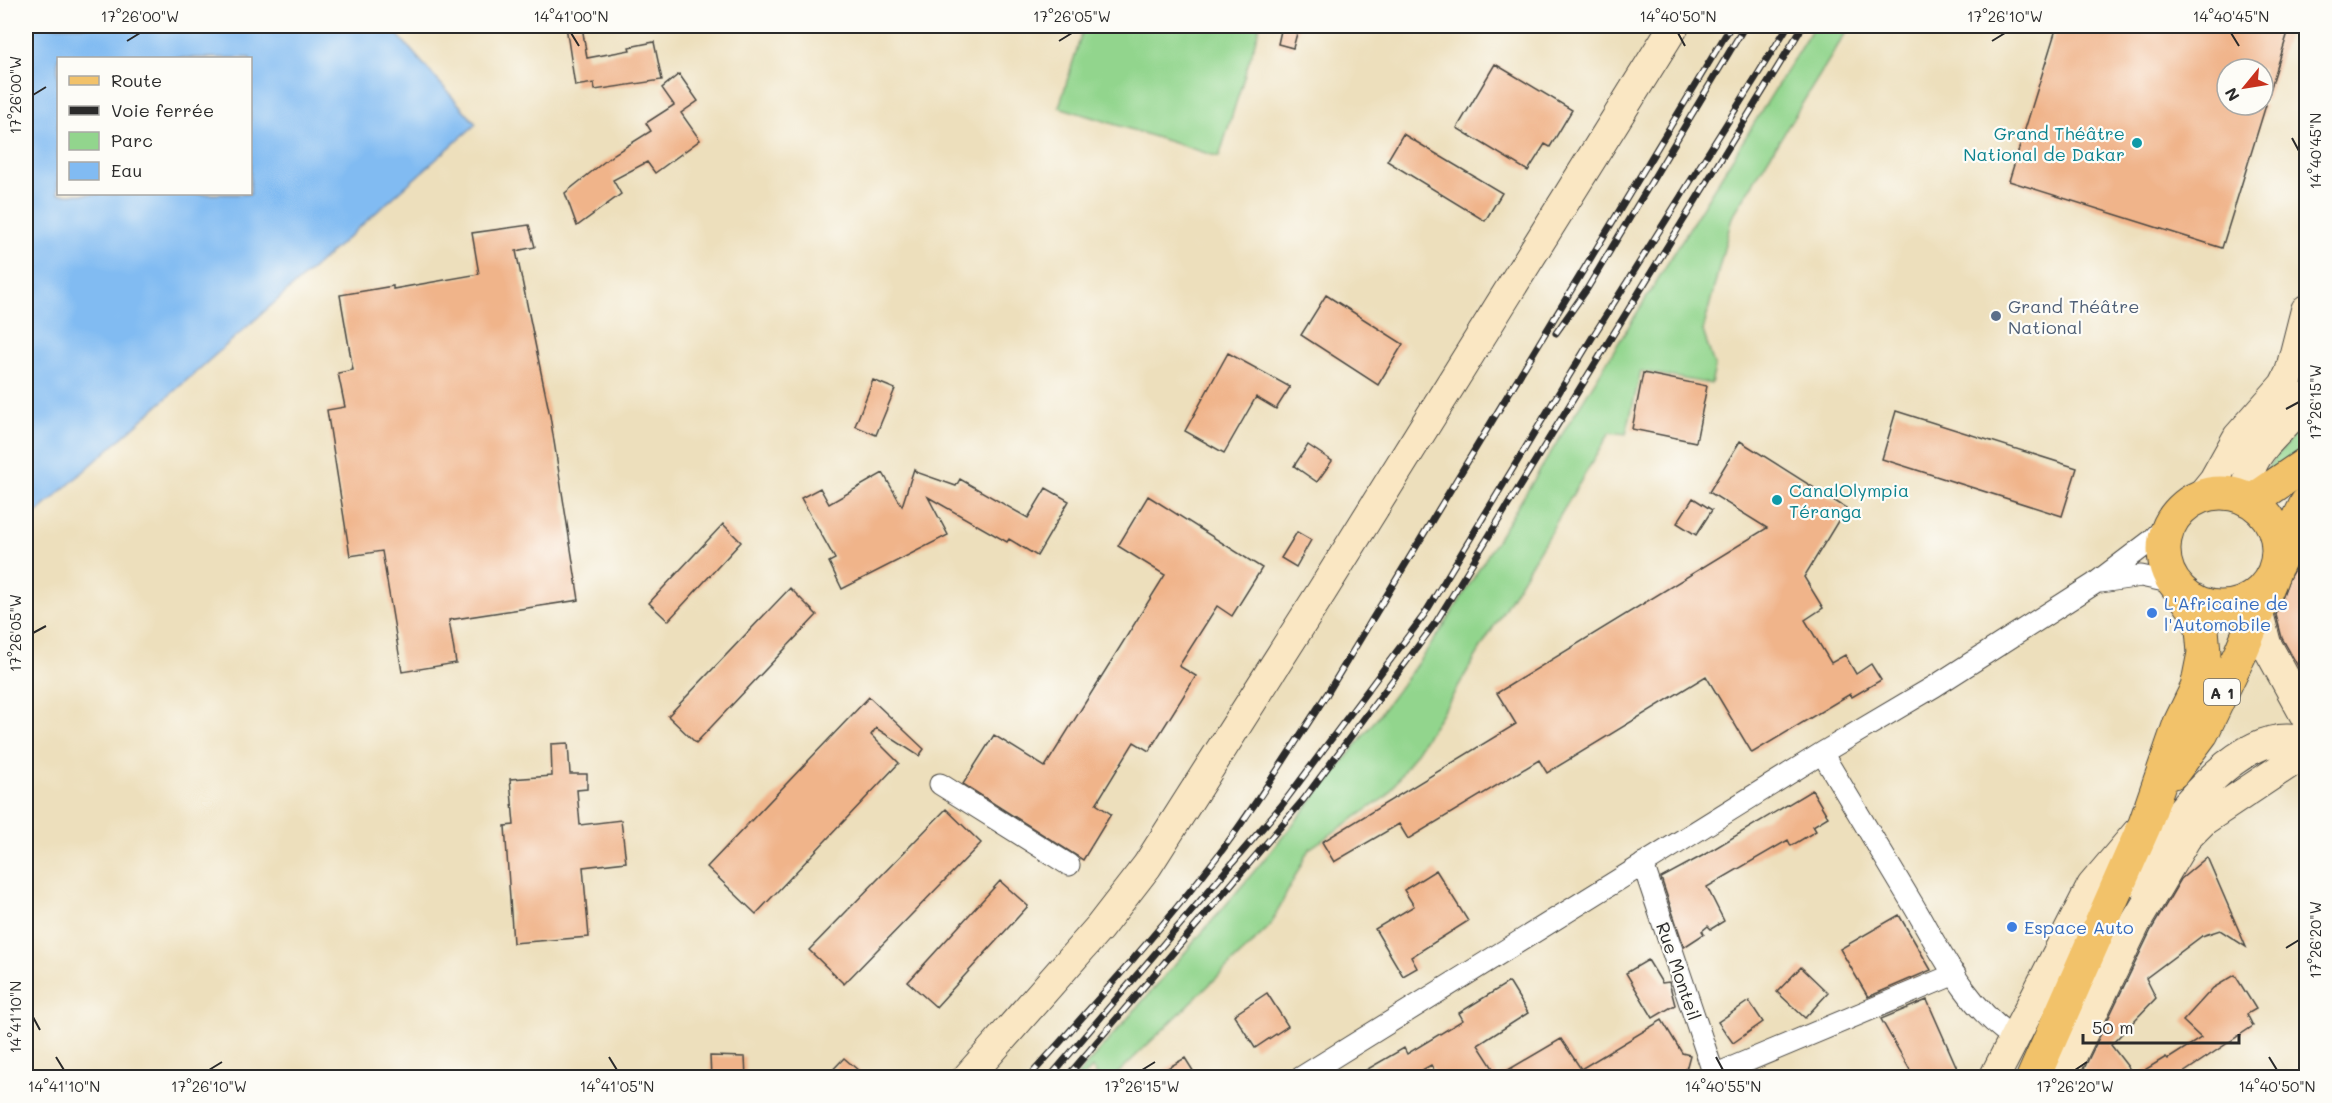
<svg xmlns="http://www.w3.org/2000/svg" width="2332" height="1103" font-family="Mali,sans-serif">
<rect width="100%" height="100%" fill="#fdfcf7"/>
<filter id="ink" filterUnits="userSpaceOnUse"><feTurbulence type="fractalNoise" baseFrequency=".0167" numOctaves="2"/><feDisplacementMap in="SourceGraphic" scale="12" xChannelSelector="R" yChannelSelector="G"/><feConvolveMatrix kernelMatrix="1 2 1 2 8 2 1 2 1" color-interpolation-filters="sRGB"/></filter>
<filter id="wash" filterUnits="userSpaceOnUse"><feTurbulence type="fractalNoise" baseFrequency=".008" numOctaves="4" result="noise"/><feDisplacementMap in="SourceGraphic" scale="24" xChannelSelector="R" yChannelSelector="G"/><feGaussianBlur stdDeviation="1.35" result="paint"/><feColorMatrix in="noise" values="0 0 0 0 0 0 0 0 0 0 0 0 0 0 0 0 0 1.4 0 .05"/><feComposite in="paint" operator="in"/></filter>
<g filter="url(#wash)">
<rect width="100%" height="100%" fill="#eddfbc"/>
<!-- green -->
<path fill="#92d58d" stroke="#5e805c" stroke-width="1.5" d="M1084,26H1260L1219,157L1059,107Z
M1814,26H1850L1732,217L1703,331L1715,368L1711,384L1641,371L1626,434L1610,432L1447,705L1387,796L1309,849L1270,926L1114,1077H1098L1092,1068L1084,1077H1076C1204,932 1330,788 1442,629Z
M2306,421V448L2268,481L2265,477L2268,466Z"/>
<!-- water -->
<path fill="#81bbf2" stroke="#56738e" stroke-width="1.5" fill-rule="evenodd" d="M26,26H390L476,124L39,511L26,518ZM58,58H250V194H58Z"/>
<g id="blocks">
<!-- building -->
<path fill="#f0b48a" d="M566,26H582L587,58L630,50L629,47L654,42L662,80L595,90L594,83L575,86Z
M1282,26H1299L1293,48L1278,44Z
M2057,26H2290L2267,100H2263V69H2227V105H2266L2222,248L2009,181Z
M1495,64L1572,110L1550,147L1545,144L1528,171L1457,128Z
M679,74L698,101L681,113L700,140L655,173L647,162L613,180L621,194L577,226L565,193L614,154L651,131L646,123L674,105L662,88Z
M1403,134L1502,193L1485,221L1387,161Z
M529,225L535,247L516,251L550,416L579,600L449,620L456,663L402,672L382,551L350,556L327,410L345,407L338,373L353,370L340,295L393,286V289L479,274L472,233Z
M1326,295L1403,344L1378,385L1301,335Z
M1228,353L1290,387L1276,409L1256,397L1224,453L1185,431Z
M1643,373L1707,386L1696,442L1632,429Z
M873,380L895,389L876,435L855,426Z
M1896,411L2077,468L2062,516L1882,459Z
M1740,441L1846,508L1804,577L1823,608L1805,620L1831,663L1845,655L1856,674L1871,664L1881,680L1852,697L1850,694L1752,753L1706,676L1547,773L1539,760L1408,839L1399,824L1334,862L1322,842L1516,724L1497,693L1767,528L1709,492Z
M1308,445L1332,461L1317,482L1294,466Z
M914,469L916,472L956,486L960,479L1028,518L1046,488L1069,501L1037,556L1009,539L1007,542L928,497L948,535L842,589L829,562L835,559L801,498L820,488L829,504L883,473L902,506Z
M1148,496L1262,568L1232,616L1217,606L1179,666L1196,676L1149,751L1134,742L1096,804L1111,814L1083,860L963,784L994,735L1045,767L1165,575L1118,546Z
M1693,498L1712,510L1696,535L1677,523Z
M723,524L741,542L668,621L649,603Z
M1297,532L1311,540L1296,567L1281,558Z
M2307,548V682L2282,638L2276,615L2289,578Z
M790,588L817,615L696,743L668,716Z
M869,697L924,749L919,756L876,728L871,735L899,763L756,914L707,867Z
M568,743L570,774H587V789L577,790L580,825L621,820L626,862L583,867L589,937L513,943L505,826L514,825L510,779L552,776L551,744Z
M1812,790L1828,817L1813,826L1816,831L1791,846L1788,840L1707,887L1724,921L1711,929L1708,926L1702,931L1704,934L1684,947L1661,878L1702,856Z
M946,809L981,843L844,984L809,950Z
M2207,857L2246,947L2220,930L2202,936L2146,978L2156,998L2111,1045L2135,1076L2166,1057L2168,1059L2201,1038L2183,1021L2213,988L2235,975L2256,1009L2247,1014L2253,1026L2177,1077H2080L2151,930L2181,879Z
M1436,870L1468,921L1411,957L1417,968L1403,976L1375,929L1414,906L1404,890Z
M1000,881L1028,906L936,1007L908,982Z
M1899,915L1931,970L1868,997L1840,949Z
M1648,960L1662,983L1669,982L1675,1005L1653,1018L1626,973Z
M1801,967L1828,993L1805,1018L1777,992Z
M1509,982L1528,1013L1478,1045L1498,1076L1561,1039L1581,1069L1662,1020L1682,1053L1690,1055L1684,1077H1438L1431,1065L1410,1077H1354L1404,1048L1407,1054L1463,1020L1459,1013Z
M1267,993L1288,1026L1255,1048L1234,1015Z
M1927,1000L1961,1077H1914L1881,1019Z
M1749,1001L1763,1022L1733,1043L1718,1022Z
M710,1056L745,1057L746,1077H711Z
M844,1058L866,1077H826Z
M1185,1058L1197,1077H1152Z"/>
</g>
</g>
<g filter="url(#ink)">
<use href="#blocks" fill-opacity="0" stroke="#484641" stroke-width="1.5"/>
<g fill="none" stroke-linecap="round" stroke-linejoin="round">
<!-- street casing -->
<g stroke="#484641" stroke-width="23">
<path id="street" d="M2101,582L2141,576L2174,583
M1822,753C1852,803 1882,853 1912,903C1940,950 1966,1007 2013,1037
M940,784L1069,865
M1643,864L1715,1078
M1714,1075L1955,974
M1300,1078L1822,753L1935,686L2094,584L2152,540L2174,517"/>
</g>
<!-- secondary casing -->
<g stroke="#484641" stroke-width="32">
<path id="secondary" d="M2201,496L2214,480L2238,437L2284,385L2290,373L2306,310
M2248,499C2248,487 2248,476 2252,465C2262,441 2292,422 2306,398
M2258,613L2266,644L2306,717
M2126,882C2162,837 2238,718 2306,743
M967,1078L1099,928L1147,866L1322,591L1674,26
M1994,1078L2092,886L2137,833
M2061,1078L2136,922L2186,838L2204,820L2306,752"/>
</g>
<!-- primary casing -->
<g stroke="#484641" stroke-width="35">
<path id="primary" d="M2164 550a57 57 0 1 1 114 0a57 57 0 1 1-114 0Z
M2252,501L2306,464
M2277,565L2306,504"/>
</g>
<!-- highway casing -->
<g stroke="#484641" stroke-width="35">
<path id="highway" d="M2173,772L2202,733L2240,654L2271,579
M2033,1078L2145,824L2180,723L2197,688L2204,653L2202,629L2195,610L2182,592"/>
</g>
<!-- street -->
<use href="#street" stroke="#fff" stroke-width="21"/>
<!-- secondary -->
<use href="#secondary" stroke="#fae7c3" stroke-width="30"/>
<!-- primary -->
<use href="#primary" stroke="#f2c26a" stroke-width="33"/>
<!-- highway -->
<use href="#highway" stroke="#f2c26a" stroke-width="33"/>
<!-- rail casing -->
<g stroke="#2b2b2b" stroke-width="7">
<path id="rail" d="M1556,333L1587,289L1745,26
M1028,1078C1095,1003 1162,929 1223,849C1260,799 1293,746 1327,694L1731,26
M1049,1078L1282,805L1424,615L1595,333L1788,26
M1066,1078L1304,799L1436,622L1803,26"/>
</g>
<!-- rail -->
<use href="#rail" stroke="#fdfcf7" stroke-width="4.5" stroke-dasharray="14" stroke-linecap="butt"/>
</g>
</g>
<!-- ticks -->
<path fill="none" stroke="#2b2b2b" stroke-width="2" d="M571,33L579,46M1678,33L1685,46M2231,33L2239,46M127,41L140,33M1059,41L1072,33M1992,41L2005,33M33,95L46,87M2292,138L2299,151M2286,409L2299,402M33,633L46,626M2286,948L2299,940M33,1017L40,1030M56,1057L64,1070M609,1057L617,1070M1716,1057L1723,1070M2269,1057L2277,1070M209,1070L222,1062M1142,1070L1155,1062M2075,1070L2087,1062"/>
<!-- markers -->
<g fill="#0f9aa8" stroke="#fdfcf7" stroke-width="2">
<circle cx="2137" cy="143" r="6"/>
<circle cx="1777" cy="500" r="6"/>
</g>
<circle fill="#5c6f8a" stroke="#fdfcf7" stroke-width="2" cx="1996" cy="316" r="6"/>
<g fill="#3f7fe0" stroke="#fdfcf7" stroke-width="2">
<circle cx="2152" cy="613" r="6"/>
<circle cx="2012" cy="927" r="6"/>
</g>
<g text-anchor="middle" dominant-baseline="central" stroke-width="4.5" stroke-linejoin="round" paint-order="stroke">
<!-- shield labels -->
<rect fill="#fdfcf7" stroke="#6a6a68" stroke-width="1.5" x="2204" y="679" width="36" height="26" rx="4.5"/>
<g font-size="16" font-weight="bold" fill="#2b2b2b">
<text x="2222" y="692">A 1</text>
</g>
<!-- culture labels -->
<g font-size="18" fill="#0d838f" stroke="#fdfcf7" text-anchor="end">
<text x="2125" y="133">Grand Théâtre<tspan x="2125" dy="21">National de Dakar</tspan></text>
<text x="1789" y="490" text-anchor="start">CanalOlympia<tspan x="1789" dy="21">Téranga</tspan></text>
</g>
<!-- service labels -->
<g font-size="18" fill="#4e5e75" stroke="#fdfcf7" text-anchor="start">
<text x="2008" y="306">Grand Théâtre<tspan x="2008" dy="21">National</tspan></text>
</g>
<!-- shop labels -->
<g font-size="18" fill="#366cbe" stroke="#fdfcf7" text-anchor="start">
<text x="2164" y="603">L'Africaine de<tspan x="2164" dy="21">l'Automobile</tspan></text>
<text x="2024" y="927">Espace Auto</text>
</g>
<!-- street labels -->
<g font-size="18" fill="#2b2b2b" stroke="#fdfcf7">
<text transform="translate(1679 971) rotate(71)">Rue Monteil</text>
</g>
</g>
<!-- margin -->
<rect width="2332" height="1103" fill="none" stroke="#fdfcf7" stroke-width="66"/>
<!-- legend -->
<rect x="57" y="57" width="195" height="138" fill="#fdfcf7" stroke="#a9a8a5" stroke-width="1.5"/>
<rect x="69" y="76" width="30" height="9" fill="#f2c26a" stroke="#a9a8a5" stroke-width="1.5"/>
<text x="111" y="87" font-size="18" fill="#2b2b2b">Route</text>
<rect x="69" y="106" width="30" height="9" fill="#2b2b2b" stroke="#a9a8a5" stroke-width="1.5"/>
<text x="111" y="117" font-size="18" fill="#2b2b2b">Voie ferrée</text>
<rect x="69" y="132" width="30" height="18" fill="#92d58d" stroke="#a9a8a5" stroke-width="1.5"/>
<text x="111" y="147" font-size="18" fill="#2b2b2b">Parc</text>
<rect x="69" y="162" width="30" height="18" fill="#81bbf2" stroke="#a9a8a5" stroke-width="1.5"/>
<text x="111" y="177" font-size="18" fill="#2b2b2b">Eau</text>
<!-- north arrow -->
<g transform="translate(2245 87) rotate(240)"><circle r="28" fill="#fdfcf7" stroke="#a9a8a5" stroke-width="1.5"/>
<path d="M0-4.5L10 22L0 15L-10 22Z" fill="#c8321e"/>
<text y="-9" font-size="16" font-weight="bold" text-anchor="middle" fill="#2b2b2b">N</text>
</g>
<!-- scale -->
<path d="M2083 1034v9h156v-9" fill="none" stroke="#2b2b2b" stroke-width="3"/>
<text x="2092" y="1034" font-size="18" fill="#2b2b2b" stroke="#fdfcf7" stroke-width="4.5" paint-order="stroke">50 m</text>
<rect x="33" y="33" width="2266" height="1037" fill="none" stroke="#2b2b2b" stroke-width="2"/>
<g font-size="15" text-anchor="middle" fill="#2b2b2b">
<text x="140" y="22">17°26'00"W</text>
<text x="571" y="22">14°41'00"N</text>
<text x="1072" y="22">17°26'05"W</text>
<text x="1678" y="22">14°40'50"N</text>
<text x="2005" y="22">17°26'10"W</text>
<text x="2231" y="22">14°40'45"N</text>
<text transform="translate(16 95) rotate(-90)" y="5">17°26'00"W</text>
<text transform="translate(2316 151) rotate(-90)" y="5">14°40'45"N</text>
<text transform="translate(2316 402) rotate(-90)" y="5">17°26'15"W</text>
<text transform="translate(16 633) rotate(-90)" y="5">17°26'05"W</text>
<text transform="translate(2316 940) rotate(-90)" y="5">17°26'20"W</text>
<text transform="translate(16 1017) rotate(-90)" y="5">14°41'10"N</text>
<text x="64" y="1092">14°41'10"N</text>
<text x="209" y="1092">17°26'10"W</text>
<text x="617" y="1092">14°41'05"N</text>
<text x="1142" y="1092">17°26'15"W</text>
<text x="1723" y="1092">14°40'55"N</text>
<text x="2075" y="1092">17°26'20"W</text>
<text x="2277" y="1092">14°40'50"N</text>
</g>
</svg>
